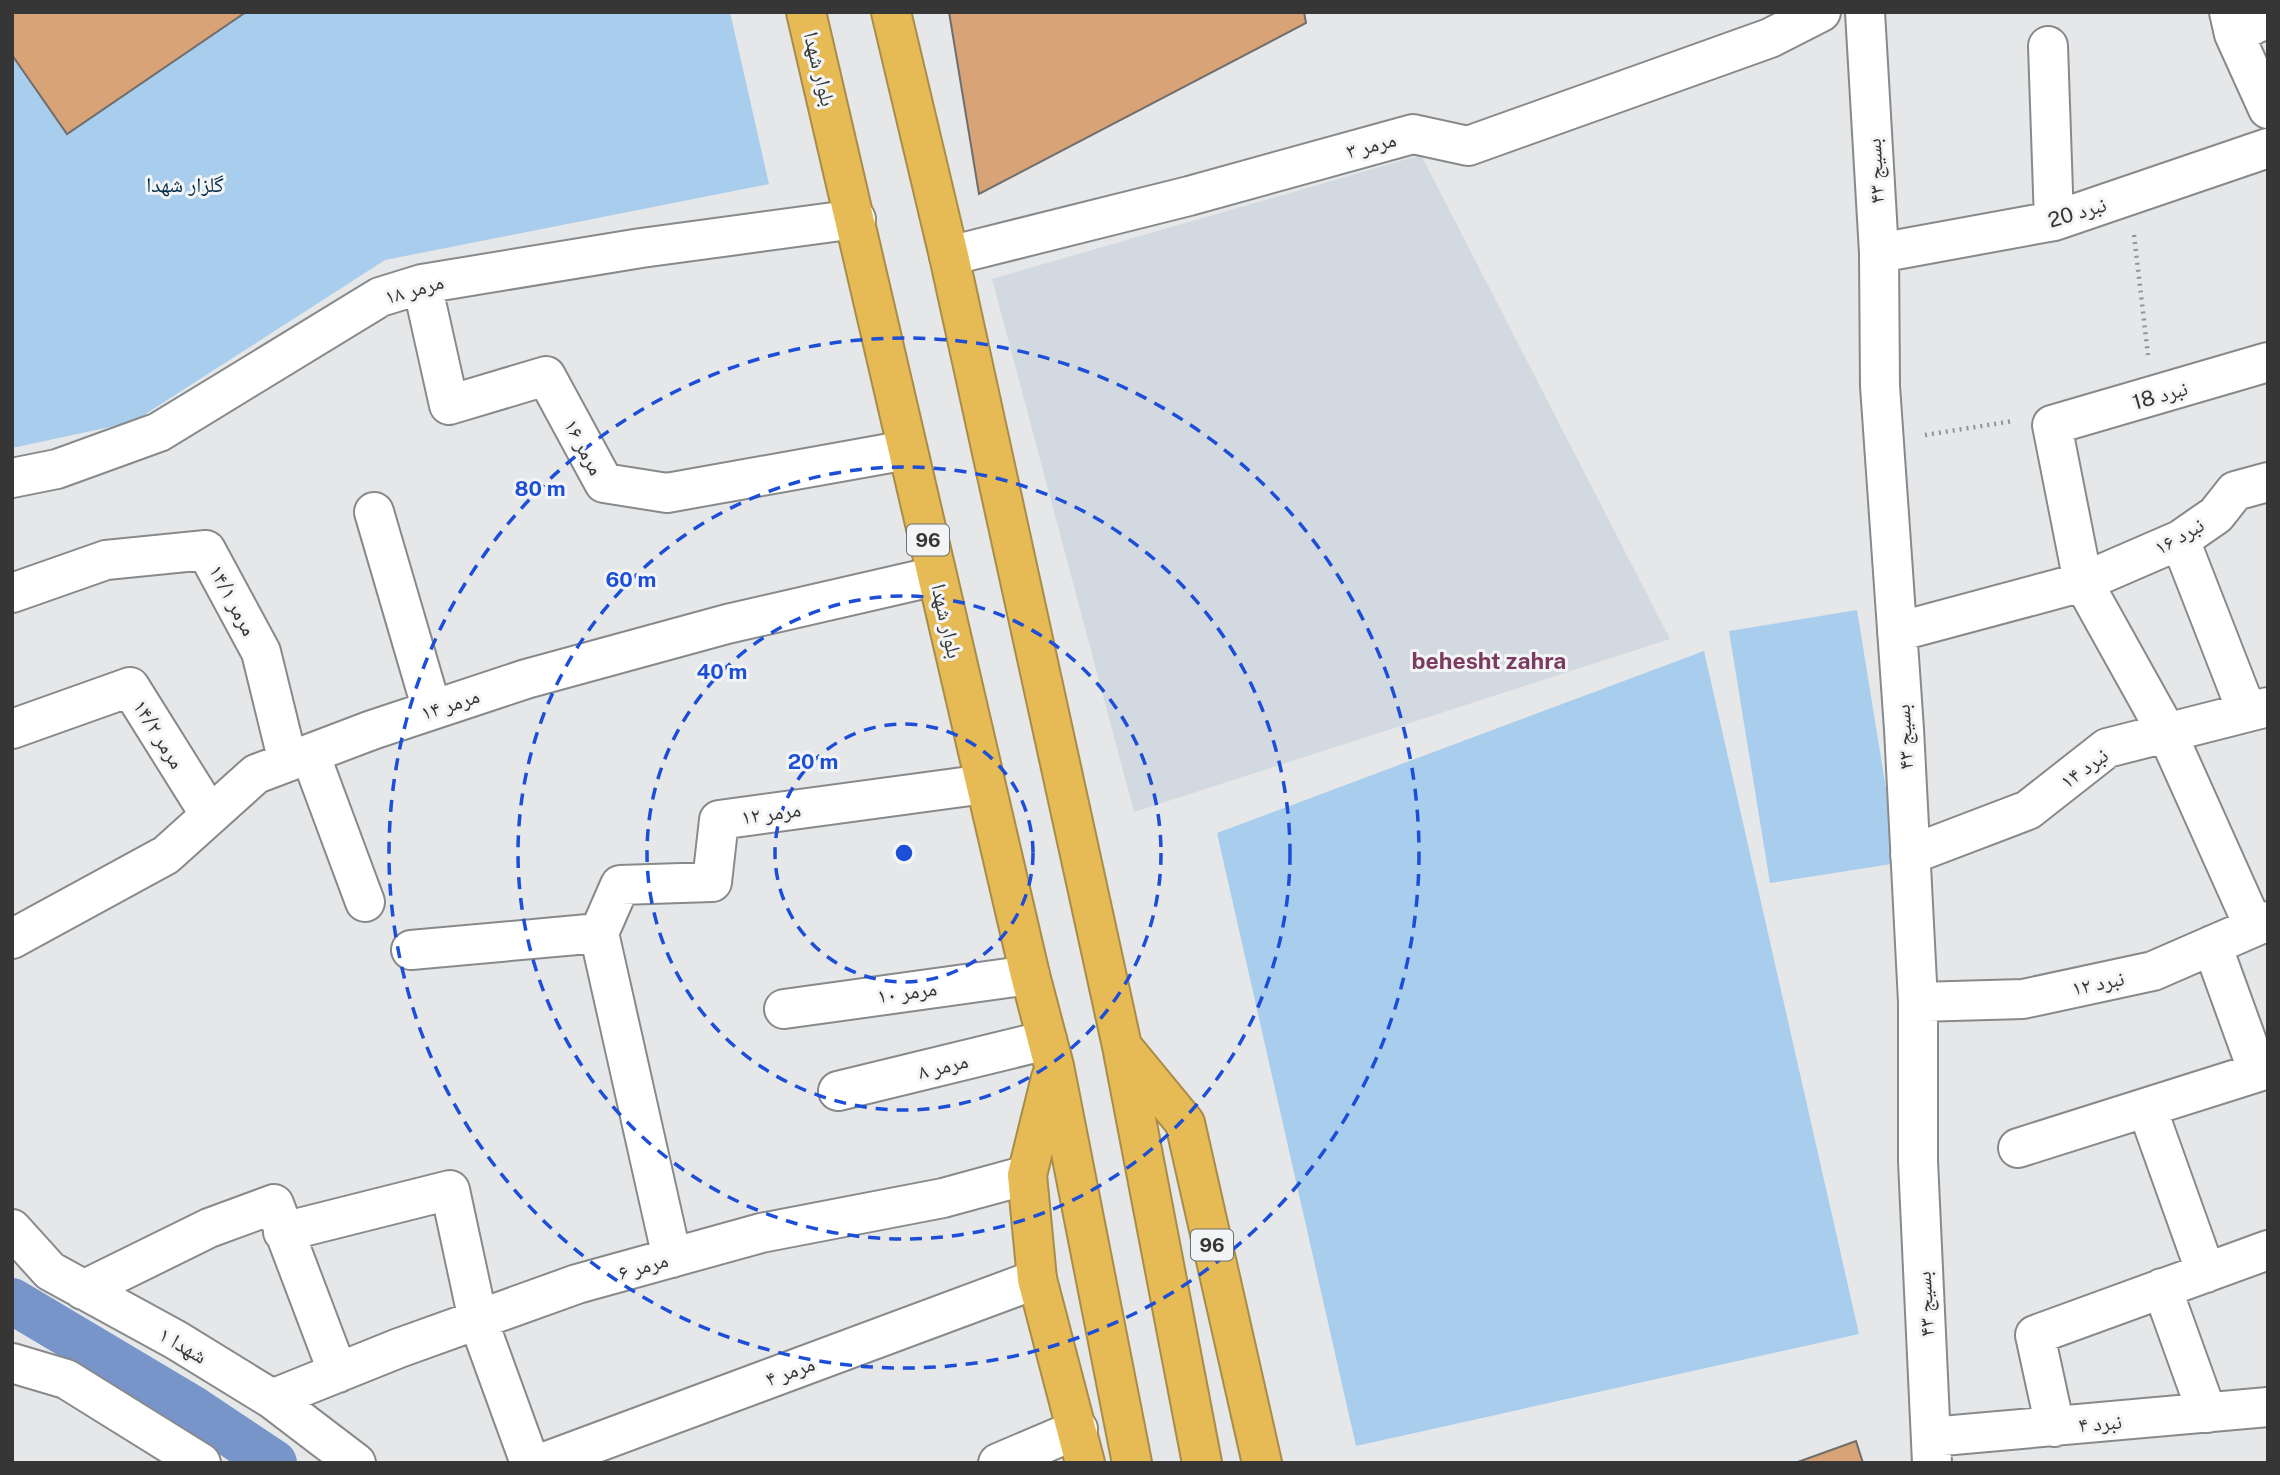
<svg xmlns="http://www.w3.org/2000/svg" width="2280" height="1475" font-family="'Public Sans','Noto Naskh Arabic',sans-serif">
<rect width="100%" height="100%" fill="#e5e7e8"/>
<!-- built -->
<path fill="#d2d9e0" d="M1421,155L1670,639L1134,812L992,279Z"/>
<!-- green -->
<path fill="#a8cded" d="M12,12H730L769,184L385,260L133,422L12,448Z
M1857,610L1898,863L1770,883L1729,631Z
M1704,651L1859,1334L1356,1446L1217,833Z"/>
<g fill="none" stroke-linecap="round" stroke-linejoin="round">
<!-- canal -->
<path stroke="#7895ca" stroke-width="46" d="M12,1301L190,1407L274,1463"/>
</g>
<!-- building -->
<path fill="#d7a377" stroke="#706e6d" stroke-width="2" d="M12,12H246L67,134L12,55Z
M949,12H1304L1306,23L979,194Z
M1856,1441L1863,1463H1795Z"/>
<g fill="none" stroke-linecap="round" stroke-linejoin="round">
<!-- minor casing -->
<g stroke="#88898a" stroke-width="42">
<path id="minor" d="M1865,12L1879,253L1880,386L1904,729L1918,1002V1161L1932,1463
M2229,12L2234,34L2268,109
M2234,34L2268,18
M2048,46L2054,221
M1879,253L2054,221L2268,148
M949,256L1189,196L1413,134L1468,146L1770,38L1821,12
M422,284L449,405L546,376L604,483L667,493L907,450
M12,478L57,469L159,432L380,297L422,284L641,248L856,219
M374,512L432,710
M2180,540L2247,712
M12,593L106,560L206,550L261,652L288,762
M1897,632L2083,582L2180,540L2216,515L2235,491L2268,482
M12,729L130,687L210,815
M310,754L365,902
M1910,855L2028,810L2107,748L2268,707
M2254,927L2167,733L2083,582L2052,425L2268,362
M599,933L672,1258
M12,939L166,855L256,774L372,730L526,679L727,624L936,576
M2212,945L2258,1072
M411,950L599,933L620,885L712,882L719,820L985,784
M1918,1002L2023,999L2153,971L2268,921
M784,1009L1030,975
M838,1091L1047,1040
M2147,1108L2206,1273
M2018,1148L2268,1069
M12,1229L50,1271L176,1340L272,1399L356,1463
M283,1232L450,1190L478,1320L530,1463
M2162,1288L2207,1413
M83,1290L209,1228L274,1204L338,1373
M12,1363L66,1379L201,1463
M272,1399L399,1348L577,1284L761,1233L943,1198L1027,1175
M2055,1427L2035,1335L2268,1250
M1931,1437L2268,1407
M542,1463L1037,1279
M998,1463L1078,1429"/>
</g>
<!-- highway casing -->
<g stroke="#a88c4a" stroke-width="42">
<path id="highway" d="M806,12L1030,975L1054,1066L1132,1463
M891,12L949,256L1122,1046L1202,1463
M1125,1050L1185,1123L1262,1463
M1051,1078L1027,1175L1037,1279L1085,1463"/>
</g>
<!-- path -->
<path stroke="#939495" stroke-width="4.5" stroke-dasharray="2 5" stroke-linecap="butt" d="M2134,235L2148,355
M1925,435L2013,421"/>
<!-- minor -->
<use href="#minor" stroke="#fff" stroke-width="38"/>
<!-- highway -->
<use href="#highway" stroke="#e6ba54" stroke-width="38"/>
</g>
<!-- distance rings -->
<g fill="none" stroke="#1d4ed8" stroke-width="3.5" stroke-dasharray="12 9">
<circle cx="904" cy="853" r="129"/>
<circle cx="904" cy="853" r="257"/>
<circle cx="904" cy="853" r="386"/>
<circle cx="904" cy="853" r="515"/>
</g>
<g text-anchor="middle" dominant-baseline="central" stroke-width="6" stroke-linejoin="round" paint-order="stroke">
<!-- shield labels -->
<g fill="#f3f4f5" stroke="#6f6f6f" stroke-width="2">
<rect x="907" y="524.5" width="42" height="31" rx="5"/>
<rect x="1191" y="1229.5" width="42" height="31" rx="5"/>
</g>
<g font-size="19" font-weight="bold" fill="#363636">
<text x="928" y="540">96</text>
<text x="1212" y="1245">96</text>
</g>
<!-- street labels -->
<g font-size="21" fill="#363636" stroke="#f3f4f5">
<text transform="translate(820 69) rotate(76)">بلوار شهدا</text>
<text transform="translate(1371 145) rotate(-15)">مرمر ۳</text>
<text transform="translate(1875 171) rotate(-93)">بسیج ۴۳</text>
<text transform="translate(2077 212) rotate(-17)">نبرد 20</text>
<text transform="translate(414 289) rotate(-16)">مرمر ۱۸</text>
<text transform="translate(2160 395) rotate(-16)">نبرد 18</text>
<text transform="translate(584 447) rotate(62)">مرمر ۱۶</text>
<text transform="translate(2179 536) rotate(-30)">نبرد ۱۶</text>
<text transform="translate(233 600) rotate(62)">مرمر ۱۴/۱</text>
<text transform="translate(947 621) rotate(77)">بلوار شهدا</text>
<text transform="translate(450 704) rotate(-18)">مرمر ۱۴</text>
<text transform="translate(159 734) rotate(58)">مرمر ۱۴/۲</text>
<text transform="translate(1904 737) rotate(-93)">بسیج ۴۳</text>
<text transform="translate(2084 768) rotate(-36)">نبرد ۱۴</text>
<text transform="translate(771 813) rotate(-8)">مرمر ۱۲</text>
<text transform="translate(2098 983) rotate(-12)">نبرد ۱۲</text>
<text transform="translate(907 992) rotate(-8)">مرمر ۱۰</text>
<text transform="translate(943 1066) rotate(-14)">مرمر ۸</text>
<text transform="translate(643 1266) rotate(-16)">مرمر ۶</text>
<text transform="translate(1925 1304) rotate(-93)">بسیج ۴۳</text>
<text transform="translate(183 1345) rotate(30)">شهدا ۱</text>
<text transform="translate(790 1371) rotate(-20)">مرمر ۴</text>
<text transform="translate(2100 1423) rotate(-5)">نبرد ۴</text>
</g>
<!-- park labels -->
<g font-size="21" fill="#012c49" stroke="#f3f4f5">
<text x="185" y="184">گلزار شهدا</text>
</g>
<!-- neighbourhood labels -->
<g font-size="23" font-weight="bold" fill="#7b3b5e" stroke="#f3f4f5">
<text x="1489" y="660">behesht zahra</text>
</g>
</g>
<circle cx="904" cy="853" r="10" fill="#1d4ed8" stroke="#f3f4f5" stroke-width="3.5"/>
<g font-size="21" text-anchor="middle" font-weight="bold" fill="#1d4ed8" stroke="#f3f4f5" stroke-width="6" stroke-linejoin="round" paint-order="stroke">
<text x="540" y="496">80 m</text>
<text x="631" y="587">60 m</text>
<text x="722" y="679">40 m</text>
<text x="813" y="769">20 m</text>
</g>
<!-- border -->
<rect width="2280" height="1475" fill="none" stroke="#363636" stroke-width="28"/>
</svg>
